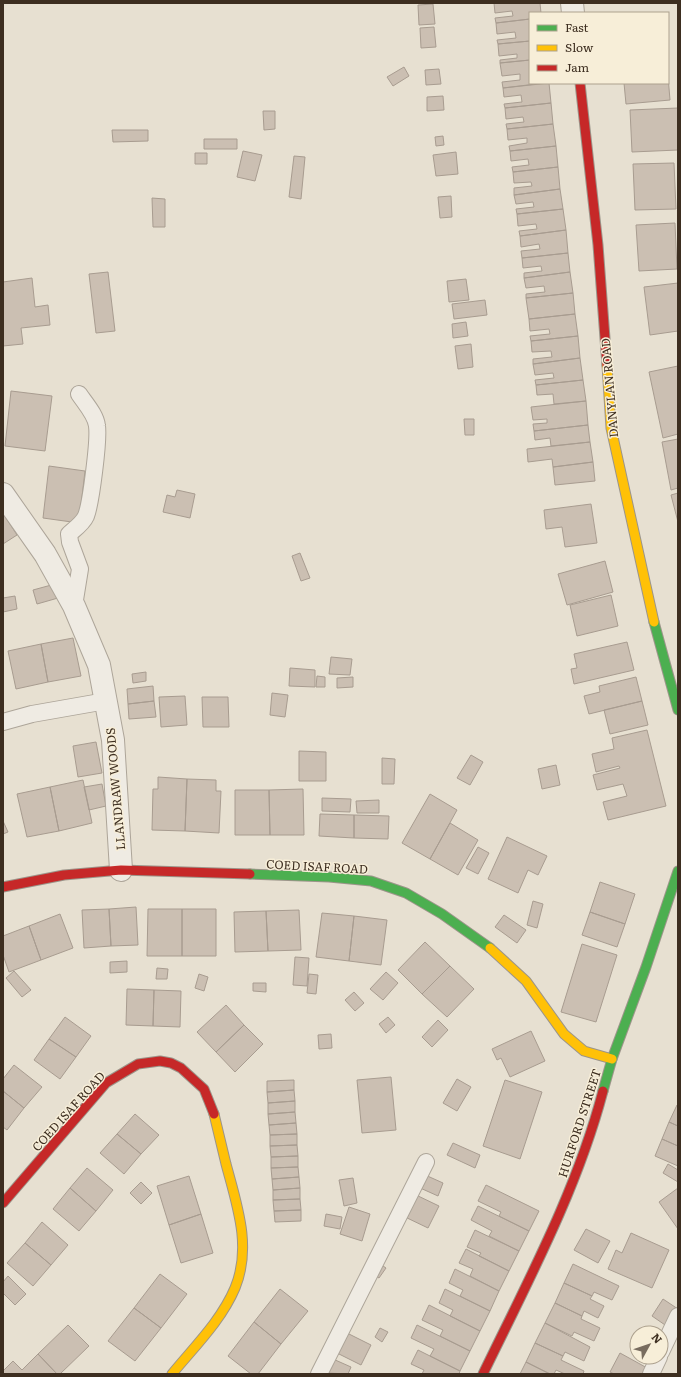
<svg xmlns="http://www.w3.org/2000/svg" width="681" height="1377" font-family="Literata,serif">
<rect width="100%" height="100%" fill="#e7e0d1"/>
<!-- building -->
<path fill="#cbbfb2" stroke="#a89c90" d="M494,3H540L541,13H530V19L496,23L495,18L513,16L512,11L495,13Z
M433,4L435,24L419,25L418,5Z
M530,19V41L498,44L497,40L516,38L515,32L497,34L496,23Z
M434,27L436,47L421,48L420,28Z
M530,41V60L500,63V60L517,58V54L499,56L498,44Z
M530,60V83H544L503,88L502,82L520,80V74L502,76L500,63Z
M404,67L409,76L393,86L387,77Z
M439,69L441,84L426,85L425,70Z
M668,76L670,100L626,104L624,83H668Z
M549,83L551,103L505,108L504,104L522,102L521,95L504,97L503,88Z
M443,96L444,110L427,111V97Z
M551,103L553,124L507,129L506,124L524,122L523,117L506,119L505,108Z
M678,108V150L632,152L630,110Z
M263,111H275V129L264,130Z
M553,124L556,146L510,151L509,146L527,143V138L508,140L507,129Z
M112,130H148V141L113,142Z
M443,136L444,145L436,146L435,137Z
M204,139H237V149H204Z
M556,146L558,167L513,172L512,167L529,165L528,159L511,161L510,151Z
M243,151L262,155L255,181L237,177Z
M456,152L458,174L436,176L433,155Z
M195,153H207V164H195Z
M294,156L305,157L301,199L289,197Z
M674,163L676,209L635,210L633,164Z
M558,167L560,189L514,195V188L532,186L531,182L514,183L513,172Z
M560,189L563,209L517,214L516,209L534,207L533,202L516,204L514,195Z
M451,196L452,217L440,218L438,197Z
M152,198L165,199V227H153Z
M563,209L566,230L520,236L519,231L537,229L536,224L518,226L517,214Z
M675,223L677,269L639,271L636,225Z
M566,230L568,253L522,258L521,251L540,249L539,244L521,247L520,236Z
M568,253L570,272L524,278V273L542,271L541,266L523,268L522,258Z
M108,272L115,331L96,333L89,274Z
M570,272L573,293L526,298V294L545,292L544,286L526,288L524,278Z
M32,278L35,307L48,305L50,325L21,328L23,344L3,346V282Z
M466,279L469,300L449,302L447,281Z
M678,283V331L650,335L644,287Z
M573,293L575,314L529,319L526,298Z
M485,300L487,315L454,319L452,304Z
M575,314L578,336L531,341L530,336L550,334L549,329L530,331L529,319Z
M466,322L468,336L453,338L452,324Z
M578,336L580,358L533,364V359L552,357L551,351L532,352L531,341Z
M471,344L473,367L458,369L455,346Z
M580,358L583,380L536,385L535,380L554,378L553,373L535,375L533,364Z
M678,366V434L663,438L649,372Z
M583,380L586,401L554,404L553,394L537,395L536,385Z
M11,391L52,396L45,451L5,446Z
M586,401L588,425L534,431L533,424L547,423V419L533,420L531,407Z
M464,419H474V435H465Z
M588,425L590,442L551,446L550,438L535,440L534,431Z
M678,439V488L671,490L662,442Z
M590,442L593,462L553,467L552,459L528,462L527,449Z
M593,462L595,481L555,485L553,467Z
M49,466L85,471L79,523L43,518Z
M177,490L195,494L190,518L163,512L167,495L175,497Z
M678,493V522L671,495Z
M591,504L597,543L565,547L562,527L546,529L544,510Z
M3,513L17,535L3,544Z
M300,553L310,578L301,581L292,556Z
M605,561L613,592L567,605L558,574Z
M55,584L58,598L37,604L33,590Z
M611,595L618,626L577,636L570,605Z
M15,596L17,609L3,612V598Z
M73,638L81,676L48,682L41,644Z
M627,642L634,670L574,684L571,669L577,668L574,654Z
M41,644L48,682L16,689L8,651Z
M331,657L352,659L350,675L329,674Z
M290,668L315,670V687L289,686Z
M146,672V681L133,683L132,674Z
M317,676L325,677V687H316Z
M353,677V687L337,688V678Z
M636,677L642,701L589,714L584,696L600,692L599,686Z
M153,686L154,701L128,704L127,689Z
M272,693L288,695L285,717L270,715Z
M185,696L187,725L161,727L159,697Z
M202,697H228L229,727H203Z
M154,701L156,717L129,719L128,704Z
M642,701L648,725L610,734L604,710Z
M647,730L666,806L608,820L603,802L627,796L623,784L597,790L593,775L620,768L619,766L596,772L592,754L614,749L612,738Z
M96,742L102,773L78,777L73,746Z
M299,751L326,752V781H299Z
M471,755L483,762L470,785L457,778Z
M382,758L395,759L394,784H382Z
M556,765L560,785L542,789L538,769Z
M158,777L187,779L185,831L152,830L153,789H158Z
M187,779L216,780V791H221L219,833L185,831Z
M83,780L92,823L59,831L50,787Z
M102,784L106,806L89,810L84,787Z
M50,787L59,831L27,837L17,794Z
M303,789L304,835H270L269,790Z
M235,790H269L270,835H235Z
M430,794L457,810L430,859L402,843Z
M322,798L351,799L350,812L322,811Z
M379,800V813H357L356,801Z
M320,814L354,815V838L319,836Z
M354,815L389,816L388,839L354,838Z
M3,821L8,832L3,834Z
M450,823L478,840L458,875L430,859Z
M507,837L547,856L538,875L528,870L518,893L488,879Z
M478,847L489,853L478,874L466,868Z
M600,882L635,894L625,924L590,912Z
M533,901L543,904L537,928L527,925Z
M136,907L138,945L111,946L109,909Z
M109,909L111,946L84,948L82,910Z
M148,909H182V956H147Z
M182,909H216V956H182Z
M299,910L301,950L268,951L266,911Z
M266,911L268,951L235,952L234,912Z
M590,912L625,924L617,947L582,935Z
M322,913L354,916L349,961L316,957Z
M60,914L73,948L41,960L29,926Z
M504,915L526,930L517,943L495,927Z
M354,916L387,920L381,965L349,961Z
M29,926L41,960L9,972L3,955V936Z
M425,942L450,966L422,994L398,970Z
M582,944L617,955L596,1022L561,1012Z
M295,957L309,958L307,986L293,985Z
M127,961V972L110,973V962Z
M450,966L474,989L447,1017L422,994Z
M157,968L168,969L167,979H156Z
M14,971L31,990L22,997L6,978Z
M386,972L398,983L383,1000L370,989Z
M199,974L208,977L204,991L195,988Z
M309,974L318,975L316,994L307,993Z
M253,983H266V992L253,991Z
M127,989L154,990L153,1026L126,1025Z
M154,990L181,991L180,1027L153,1026Z
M354,992L364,1003L355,1011L345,1000Z
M226,1005L244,1025L216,1052L197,1032Z
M65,1017L91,1036L76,1057L49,1039Z
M388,1017L395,1025L386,1033L379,1024Z
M438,1020L448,1030L432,1047L422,1037Z
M244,1025L263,1044L235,1072L216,1052Z
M531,1031L545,1061L510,1077L501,1058L497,1060L492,1049Z
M331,1034L332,1048L319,1049L318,1035Z
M49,1039L76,1057L60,1079L34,1060Z
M14,1065L42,1087L24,1108L3,1091V1079Z
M391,1077L396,1130L362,1133L357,1080Z
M457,1079L471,1087L457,1111L443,1103Z
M294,1080V1090L267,1092V1081Z
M505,1080L542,1092L520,1159L483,1146Z
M294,1090L295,1101L268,1103L267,1092Z
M3,1091L24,1108L7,1130L3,1127Z
M295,1101V1112L268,1114V1103Z
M677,1105H678V1126L669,1122Z
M295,1112L296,1123L269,1125L268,1114Z
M135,1114L159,1135L141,1154L117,1134Z
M669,1122L678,1126V1146L662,1139Z
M296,1123L297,1134L270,1135L269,1125Z
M117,1134L141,1154L124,1174L100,1153Z
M297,1134V1145L270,1146V1135Z
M662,1139L678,1146V1166L655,1156Z
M453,1143L480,1155L475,1168L447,1155Z
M297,1145L298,1156L271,1157L270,1146Z
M298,1156V1167L271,1168V1157Z
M668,1164L678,1170V1182L663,1173Z
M298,1167L299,1177L272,1179L271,1168Z
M87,1168L113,1190L96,1211L70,1188Z
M423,1174L443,1183L438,1196L418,1187Z
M189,1176L201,1214L169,1225L157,1186Z
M299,1177L300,1188L273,1190L272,1179Z
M353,1178L357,1203L344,1206L339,1180Z
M141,1182L152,1193L141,1204L130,1193Z
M486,1185L539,1211L529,1231L499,1216L501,1212L478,1201Z
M70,1188L96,1211L79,1231L53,1209Z
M300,1188V1199L273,1200V1190Z
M678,1188V1229L659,1202Z
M414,1194L439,1206L428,1228L403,1216Z
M300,1199L301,1210L274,1211L273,1200Z
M478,1206L529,1231L519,1251L489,1236L492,1231L471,1220Z
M349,1207L370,1214L362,1241L340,1234Z
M301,1210V1221L275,1222L274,1211Z
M201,1214L213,1253L181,1263L169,1225Z
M326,1214L342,1217L340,1229L324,1226Z
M42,1222L68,1245L51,1265L25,1243Z
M586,1229L610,1241L598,1263L574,1250Z
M475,1230L519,1251L509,1271L479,1256L481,1253L467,1247Z
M631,1233L669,1250L652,1288L608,1269L616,1250L622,1253Z
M25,1243L51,1265L33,1286L7,1263Z
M466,1249L509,1271L499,1291L470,1276L473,1269L459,1263Z
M380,1264L386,1268L379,1278L373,1274Z
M573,1264L619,1286L612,1300L594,1292L592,1296L564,1283Z
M455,1269L499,1291L490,1311L460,1296L463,1290L449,1283Z
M160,1274L187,1294L161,1328L134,1308Z
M8,1276L26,1294L15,1305L3,1293V1282Z
M564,1283L592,1296L590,1299L604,1306L598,1318L584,1311L582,1316L555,1303Z
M280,1289L308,1311L281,1344L254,1322Z
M445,1289L490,1311L480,1331L450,1316L453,1310L439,1303Z
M663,1299L678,1309L668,1327L652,1316Z
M555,1303L582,1316L581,1319L600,1328L594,1341L574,1332L572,1336L545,1323Z
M429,1305L480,1331L470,1351L440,1336L443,1330L422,1320Z
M134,1308L161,1328L135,1361L108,1341Z
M254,1322L281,1344L258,1374H251L228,1356Z
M545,1323L590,1347L584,1361L565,1352L563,1356L535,1343Z
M68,1325L89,1346L60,1374H57L38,1354Z
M417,1325L470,1351L460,1371L430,1356L434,1349L411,1338Z
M380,1328L388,1332L382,1342L375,1337Z
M347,1333L371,1345L361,1365L337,1353Z
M535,1343L563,1356L561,1360L584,1371L583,1374H565L556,1370L554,1374H550L526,1362Z
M418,1350L460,1371L459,1374H422L424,1370L411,1364Z
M620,1353L649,1369L646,1374H614L610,1372Z
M38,1354L57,1374H3V1371L13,1361L22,1370Z
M333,1359L351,1367L348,1374L327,1373Z
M526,1362L550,1374H520Z"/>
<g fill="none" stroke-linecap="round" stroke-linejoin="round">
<!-- lane casing -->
<g stroke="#ada599" stroke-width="18">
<path id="lane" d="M74,606L80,569L70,542L69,534C76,528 83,523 86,516C91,503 99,440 97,426C96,415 85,403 79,394
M3,722L32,714L106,701
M661,1352L678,1316
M319,1374L426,1162
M651,1374L659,1357"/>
</g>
<!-- street casing -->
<g stroke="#ada599" stroke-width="24">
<path id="street" d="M572,3L573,13
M3,494L45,554L74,606L99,665L113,740L121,870"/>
</g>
<!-- fast casing -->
<g stroke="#9c958a" stroke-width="11">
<path id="fast" d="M654,622L678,710
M250,874L329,877L371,881L406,893L442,914L490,948
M603,1091L612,1059L646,967L678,871"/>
</g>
<!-- slow casing -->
<g stroke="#9c958a" stroke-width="11">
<path id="slow" d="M607,365L611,428L654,622
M490,948L526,981L564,1034L584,1051L612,1059
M172,1374C194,1347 221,1321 235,1288C252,1247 237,1205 226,1164C222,1147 218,1130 214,1114"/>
</g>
<!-- jam casing -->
<g stroke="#9c958a" stroke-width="11">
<path id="jam" d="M580,83L598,245L607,365
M3,887L64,875L121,870L250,874
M3,1203L106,1083L138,1064L160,1061L171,1063L181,1068L204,1089L214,1114
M483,1374C528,1281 577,1190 603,1091"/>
</g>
<!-- lane -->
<use href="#lane" stroke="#efebe3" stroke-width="16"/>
<!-- street -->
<use href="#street" stroke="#efebe3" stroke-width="22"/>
<!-- fast -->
<use href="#fast" stroke="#4caf50" stroke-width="9"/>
<!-- slow -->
<use href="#slow" stroke="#ffc107" stroke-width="9"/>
<!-- jam -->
<use href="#jam" stroke="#c62828" stroke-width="9"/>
</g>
<g text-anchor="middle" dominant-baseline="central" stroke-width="3" stroke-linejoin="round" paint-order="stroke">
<!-- street labels -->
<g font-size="12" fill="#3d2e20" stroke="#f7eed8">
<text transform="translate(609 388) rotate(-95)">DANYLAN ROAD</text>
<text transform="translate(115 789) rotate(-95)">LLANDRAW WOODS</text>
<text transform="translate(317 866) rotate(3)">COED ISAF ROAD</text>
<text transform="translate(68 1111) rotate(-48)">COED ISAF ROAD</text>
<text transform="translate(579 1123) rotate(-72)">HURFORD STREET</text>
</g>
</g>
<!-- border -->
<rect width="681" height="1377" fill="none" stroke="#3d2e20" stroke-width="8"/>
<!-- legend -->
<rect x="529" y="12" width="140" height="72" fill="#f7eed8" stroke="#ada18e"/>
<rect x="537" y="25" width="20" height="6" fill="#4caf50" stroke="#ada18e"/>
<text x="565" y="32" font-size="12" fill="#3d2e20">Fast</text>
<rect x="537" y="45" width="20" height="6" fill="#ffc107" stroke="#ada18e"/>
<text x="565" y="52" font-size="12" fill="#3d2e20">Slow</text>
<rect x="537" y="65" width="20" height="6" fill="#c62828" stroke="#ada18e"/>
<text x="565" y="72" font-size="12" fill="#3d2e20">Jam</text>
<!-- north arrow -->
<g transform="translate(649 1345) rotate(50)"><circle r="19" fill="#f7eed8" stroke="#ada18e"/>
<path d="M0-3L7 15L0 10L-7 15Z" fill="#786c5e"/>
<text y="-6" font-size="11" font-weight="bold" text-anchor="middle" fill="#3d2e20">N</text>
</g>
</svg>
